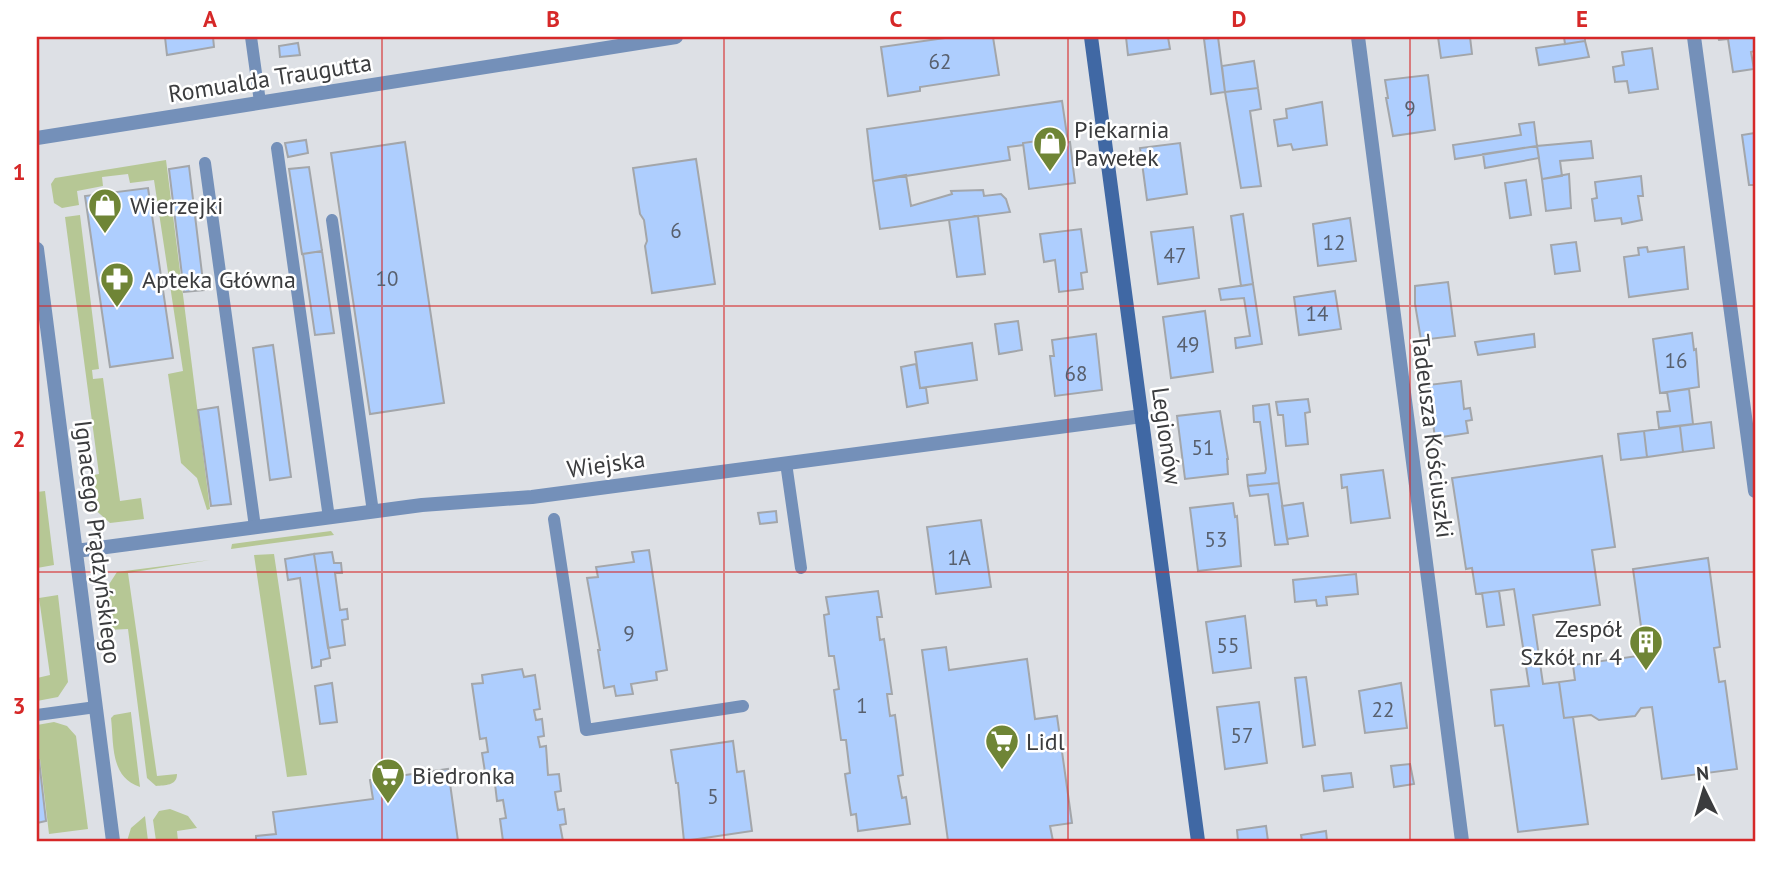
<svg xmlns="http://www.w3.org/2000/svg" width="1792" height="878" font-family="'PT Sans',sans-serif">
<rect width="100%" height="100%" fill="#dde0e5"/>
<!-- green -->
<path fill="#b6c795" d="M166,160L210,509L207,510L197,478L181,463L168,374L183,371L154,180L130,183L128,174L102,177L103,186L77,191L79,205L62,208L54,203L51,184L55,178Z
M80,215L99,369L92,370L93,379L103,378L120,501L141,498L144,519L110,523L91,506L87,476L99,474L65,217Z
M45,491L54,565L37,568V492Z
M331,531L334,535L231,549L232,544Z
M274,554L307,775L287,777L254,555Z
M210,560L128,573L157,776L177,774C177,786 165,785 156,786L147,778L128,629L108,630L104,592L117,572Z
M58,595L68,682L58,697L37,701V678L50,675L39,598Z
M131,712V713L140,787C110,777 114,745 111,718L114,715Z
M54,722L67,726L76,736L88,829L49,834L40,759H37V725Z
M170,809L188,816L197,828L177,831L178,841H156L153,820L159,811Z
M145,816L148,841H127L131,828Z"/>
<!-- building -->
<path fill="#aecefe" stroke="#a3a6aa" stroke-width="2" d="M165,37H213L214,47L167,55Z
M952,37H993L999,75L920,87V91L888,96L881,47Z
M1126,37H1168L1170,49L1128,55Z
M1218,37L1225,92L1211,94L1204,39Z
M1438,37H1470L1472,54L1441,58Z
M1564,37H1585V41L1565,44Z
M1718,37H1755V51L1751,52L1754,69L1733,72L1728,39L1719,40Z
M1585,41L1589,57L1539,65L1536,48Z
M298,43L300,55L280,57L279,46Z
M1652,48L1658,89L1629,93L1627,81L1615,82L1613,67L1624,65L1622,52Z
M1254,61L1258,88L1225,92L1222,66Z
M1428,75L1435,130L1393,136L1386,98H1388L1385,80Z
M1258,88L1261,109L1250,111L1261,186L1241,188L1225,92Z
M1062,101L1068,142L1052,145L1051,139L1023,143V145L1008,147L1010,160L873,181L867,129Z
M1322,102L1327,145L1293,150L1291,144L1278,146L1274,120L1287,118L1286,109Z
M1534,122L1537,146L1455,159L1453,145L1521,135L1519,124Z
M1755,133V185H1749L1742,135Z
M1051,139L1052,145L1070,142L1075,183L1029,189L1023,143Z
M306,140L308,153L288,157L285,143Z
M1591,141L1593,158L1560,161L1562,176L1542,179L1537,146Z
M405,142L444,403L370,414L331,153Z
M1180,143L1187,194L1147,200L1140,148Z
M1537,146L1539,158L1485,168L1483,154Z
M696,159L715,284L652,293L645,246L647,241L644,220L640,214L633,168Z
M189,166L204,290L184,292L169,169Z
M309,167L322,251L302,254L289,169Z
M1569,174L1571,208L1546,211L1542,179Z
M906,175L911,206L952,194L951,191L983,190L984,196L1001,194L1006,199L1010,212L880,229L873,181Z
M1641,176L1643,196H1638L1642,220L1622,224L1621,218L1595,221L1592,199L1597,198L1595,182Z
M1526,180L1531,215L1510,218L1505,183Z
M148,188L173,358L110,367L85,196Z
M1243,214L1253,284L1241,286L1231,216Z
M978,216L985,274L957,277L949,220Z
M1350,218L1356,261L1318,266L1313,224Z
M1193,227L1199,278L1158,284L1151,232Z
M1081,229L1087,272L1081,273L1083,289L1059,292L1055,260L1044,262L1040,234Z
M1576,242L1580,271L1555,274L1551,245Z
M1647,247L1648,252L1684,247L1688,289L1629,297L1624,257L1639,255L1638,248Z
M322,251L334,333L315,335L303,254Z
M1448,282L1455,336L1421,340L1415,304V286Z
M1253,284L1262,344L1236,348L1235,338L1250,336L1244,298L1221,300L1219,289Z
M1335,291L1341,329L1299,335L1294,297Z
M1205,311L1213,372L1171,378L1163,317Z
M1018,321L1022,350L999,354L995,324Z
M1692,333L1694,350L1696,349L1699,387L1660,393L1653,339Z
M1096,334L1102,390L1055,396L1050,356H1054L1052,340Z
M1534,334L1535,347L1478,355L1475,342Z
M972,343L977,380L920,388L915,352Z
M273,345L291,477L270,480L253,348Z
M916,364L920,388H926L928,403L907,407L901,367Z
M1461,381L1464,409L1470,408L1472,420L1466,421L1468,433L1435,438L1428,385Z
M1689,389L1693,424L1659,428L1657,412L1670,411L1667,392Z
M1308,399L1310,412L1305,413L1308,444L1286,446L1283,415H1278L1276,402Z
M1269,404L1279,483L1248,486L1247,475L1265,473L1266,469L1260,422H1254L1253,406Z
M218,407L231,504L211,506L198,410Z
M1220,411L1228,459H1227L1228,474L1185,479L1177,416Z
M1711,422L1714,448L1683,452L1680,426Z
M1680,426L1683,452L1647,457L1644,431Z
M1644,431L1647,457L1621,460L1618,434Z
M1602,456L1615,547L1592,550L1600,605L1533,615L1543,684L1559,682L1564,718L1573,717L1588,824L1518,832L1503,725L1495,726L1491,690L1529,686L1514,589L1476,594L1472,568L1466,569L1452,478Z
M1383,470L1390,518L1351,523L1347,487L1342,488L1341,475Z
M1279,483L1288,544L1275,545L1268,494L1250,496L1248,486Z
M1233,503L1235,517L1237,516L1241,566L1198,571L1190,508Z
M1303,503L1308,536L1287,539L1282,506Z
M776,511L777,522L760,524L758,513Z
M981,520L991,587L936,594L927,527Z
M649,550L667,670L656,672L657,680L631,684L633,694L616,696L614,686L604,688L598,650H600L587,578L598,577L596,567L634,562L632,552Z
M332,552L334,563H341L342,573H335L340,610L347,609L348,619L342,620L345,645L328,648L314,554Z
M314,554L330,658L321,660V666L312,668L300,578L288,580L285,559Z
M1708,558L1720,647L1714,648L1719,682L1725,681L1737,769L1662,779L1652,707L1641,708L1635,716L1599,720L1591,715L1564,718L1559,682L1575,680L1573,665L1645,655L1633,569Z
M1356,574L1358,594L1326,597L1327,605L1317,606L1316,600L1295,602L1293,580Z
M878,591L882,617H877L880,640L884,639L892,694H887L890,716L895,715L903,775L898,776L902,798L906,797L910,824L858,831L856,814L851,815L845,774L850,773L846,740H841L834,690L839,689L834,656H829L824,615L829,614L826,597Z
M1499,591L1504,625L1487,627L1482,593Z
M1245,616L1251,668L1213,673L1206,622Z
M946,647L949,670L1027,659L1035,719L1057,716L1072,823L1050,826L1053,841H948L922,650Z
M522,669L524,677L535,675L540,709L534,710L536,720L542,719L544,736L538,737L540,747L546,746L548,775L559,774L561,791L555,792L558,810L564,809L566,824L560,825L563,841H503L500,819L506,818L503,800L497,801L495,784L507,779L506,772H485L482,753L488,752L486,738L480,739L472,684L483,683L482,675Z
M1306,677L1315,745L1303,747L1295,678Z
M332,683L337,722L320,724L315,686Z
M1401,683L1407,728L1365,733L1359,691Z
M1259,702L1267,763L1225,769L1217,707Z
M733,741L737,772L744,771L752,831L684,841L678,783H676L671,750Z
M37,760H39L46,821L37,823Z
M1410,764L1414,784L1394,787L1391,766Z
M448,769L458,841H256V836L276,834L273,812L373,799L370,780Z
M1351,773L1353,787L1324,791L1322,776Z
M1266,826L1268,841H1238L1237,830Z
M1326,831L1327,841H1302L1301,835Z"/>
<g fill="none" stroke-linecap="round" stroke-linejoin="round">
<!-- lane -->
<path stroke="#7490b9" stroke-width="12" d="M251,37L260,102
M277,148L329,518
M205,163L255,527
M332,220L373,512
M786,463L801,568
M554,519L586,730L743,706
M37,715L96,707"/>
<!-- street -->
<path stroke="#7490b9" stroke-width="14" d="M1358,37L1462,841
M1694,37L1755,491
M37,138L676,37
M37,249L113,841
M76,551L422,505L532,497L1142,416"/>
<!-- secondary -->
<path stroke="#4068a4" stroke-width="14" d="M1091,37L1198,841"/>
</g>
<!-- grid -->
<path fill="none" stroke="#d62828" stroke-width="2" stroke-opacity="0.55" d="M382,37V841M724,37V841M1068,37V841M1410,37V841M37,306H1755M37,572H1755"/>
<!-- icons -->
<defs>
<g id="shop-pin" transform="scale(1.75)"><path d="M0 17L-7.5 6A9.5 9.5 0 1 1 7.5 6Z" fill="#6f8536" stroke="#fff"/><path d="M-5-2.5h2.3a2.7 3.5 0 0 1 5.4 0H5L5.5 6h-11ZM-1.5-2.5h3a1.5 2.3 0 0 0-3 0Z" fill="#fff"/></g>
<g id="pharmacy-pin" transform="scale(1.75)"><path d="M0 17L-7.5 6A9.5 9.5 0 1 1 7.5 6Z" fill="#6f8536" stroke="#fff"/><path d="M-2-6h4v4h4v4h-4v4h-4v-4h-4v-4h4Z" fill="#fff"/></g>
<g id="building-pin" transform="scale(1.75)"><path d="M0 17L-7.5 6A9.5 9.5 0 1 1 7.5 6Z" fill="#6f8536" stroke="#fff"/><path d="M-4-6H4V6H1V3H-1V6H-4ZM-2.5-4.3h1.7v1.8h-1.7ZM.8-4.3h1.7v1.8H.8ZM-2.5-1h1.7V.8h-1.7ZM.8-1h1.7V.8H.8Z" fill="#fff"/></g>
<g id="supermarket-pin" transform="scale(1.75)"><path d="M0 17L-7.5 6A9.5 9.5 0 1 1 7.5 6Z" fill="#6f8536" stroke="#fff"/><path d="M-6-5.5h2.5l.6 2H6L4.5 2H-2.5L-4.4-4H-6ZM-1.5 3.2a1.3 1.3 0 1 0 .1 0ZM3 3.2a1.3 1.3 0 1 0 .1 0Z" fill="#fff"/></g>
</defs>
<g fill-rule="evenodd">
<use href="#shop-pin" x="1050" y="143"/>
<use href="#shop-pin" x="105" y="205"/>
<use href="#pharmacy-pin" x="117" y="279"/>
<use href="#building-pin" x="1646" y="642"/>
<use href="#supermarket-pin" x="1002" y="741"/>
<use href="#supermarket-pin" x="388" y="775"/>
</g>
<g text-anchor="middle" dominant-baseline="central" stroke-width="5" stroke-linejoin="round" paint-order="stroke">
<!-- number labels -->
<g font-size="21" fill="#58606e">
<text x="940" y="61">62</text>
<text x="1410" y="108">9</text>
<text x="676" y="230">6</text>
<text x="1334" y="242">12</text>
<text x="1175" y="255">47</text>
<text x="387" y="278">10</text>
<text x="1317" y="313">14</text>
<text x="1188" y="344">49</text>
<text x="1676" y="360">16</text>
<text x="1076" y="373">68</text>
<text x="1203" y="447">51</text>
<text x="1216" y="539">53</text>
<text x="959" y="557">1A</text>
<text x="629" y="633">9</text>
<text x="1228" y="645">55</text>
<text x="862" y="705">1</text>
<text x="1383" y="709">22</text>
<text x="1242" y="735">57</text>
<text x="713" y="796">5</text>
</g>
<!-- street labels -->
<g font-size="24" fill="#3b3c3e" stroke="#fff">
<text transform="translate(270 78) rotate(-9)">Romualda Traugutta</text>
<text transform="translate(1167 436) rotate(82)">Legionów</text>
<text transform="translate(1433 436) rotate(83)">Tadeusza Kościuszki</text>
<text transform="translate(606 464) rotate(-8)">Wiejska</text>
<text transform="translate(98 542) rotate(83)">Ignacego Prądzyńskiego</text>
</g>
<!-- poi labels -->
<g font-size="24" fill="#3b3c3e" stroke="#fff" text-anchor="start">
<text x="1074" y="129">Piekarnia<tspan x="1074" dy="28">Pawełek</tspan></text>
<text x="130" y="205">Wierzejki</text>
<text x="142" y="279">Apteka Główna</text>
<text x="1622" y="628" text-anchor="end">Zespół<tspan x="1622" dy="28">Szkół nr 4</tspan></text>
<text x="1026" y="741">Lidl</text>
<text x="412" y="775">Biedronka</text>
</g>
</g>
<!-- border -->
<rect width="1792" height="878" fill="none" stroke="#ffffff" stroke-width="77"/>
<!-- north arrow -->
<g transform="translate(1704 790) rotate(355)" stroke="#ffffff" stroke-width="5" paint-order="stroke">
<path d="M0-5L12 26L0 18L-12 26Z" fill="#3b3c3e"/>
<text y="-10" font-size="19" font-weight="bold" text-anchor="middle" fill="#3b3c3e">N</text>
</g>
<rect x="38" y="38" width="1716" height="802" fill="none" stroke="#d62828" stroke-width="2.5"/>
<g font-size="23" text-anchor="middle" font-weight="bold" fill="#d62828">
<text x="210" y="27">A</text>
<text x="553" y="27">B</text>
<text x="896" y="27">C</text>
<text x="1239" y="27">D</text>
<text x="1582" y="27">E</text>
<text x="19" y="180">1</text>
<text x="19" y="447">2</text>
<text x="19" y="714">3</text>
</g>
</svg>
